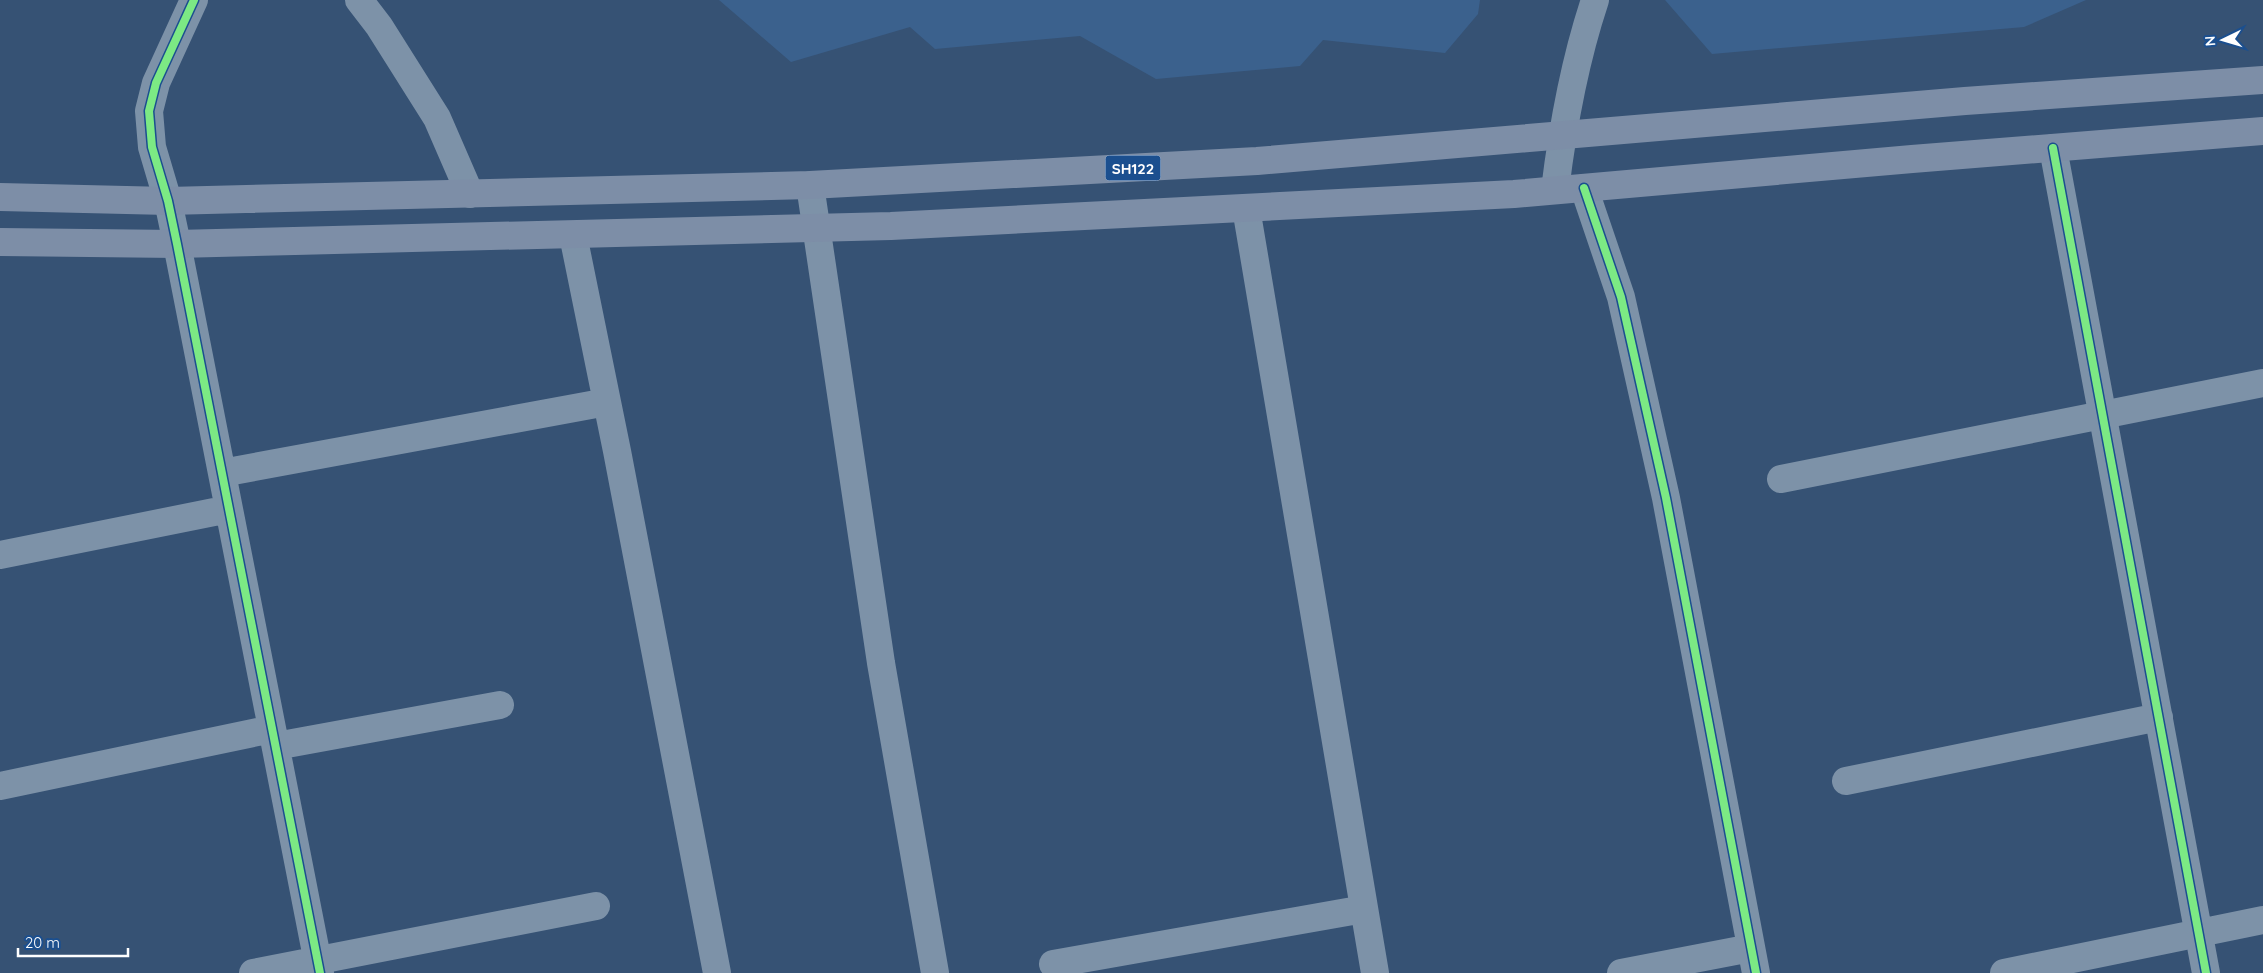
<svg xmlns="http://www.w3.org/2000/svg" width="2263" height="973" font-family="Quicksand,sans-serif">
<rect width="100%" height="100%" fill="#365274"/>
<!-- water -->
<path fill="#3b618d" d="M719,0H1480L1478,14L1445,53L1323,40L1300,66L1156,79L1080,36L935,49L910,27L791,62Z
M1665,0H2086L2024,27L1712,54Z"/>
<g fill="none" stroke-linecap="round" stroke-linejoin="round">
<!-- minor -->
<path stroke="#7d92a8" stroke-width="28" d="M194,0L156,83L149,111L152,147L168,201L177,244L320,973
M359,0L379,26L437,118L470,194
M2053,148L2206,973
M810,185L881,663L935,973
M1584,188L1621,297L1666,498L1756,973
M1555,190C1563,124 1574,63 1595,0
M1246,208L1375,973
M573,235L617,451L717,973
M222,473L607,402
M1781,479L2263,383
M0,555L229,509
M276,746L500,705
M1846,781L2159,717
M0,786L272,729
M1053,964L1364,909
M253,973L596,906
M1621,973L1751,948
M2004,973L2263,920"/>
<!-- primary -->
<path stroke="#7d8ea7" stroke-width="28" d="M0,197L168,201L810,185L1257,161L1965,101L2263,80
M0,242L177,244L891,226L1514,194L1912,159L2263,131"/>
<!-- cycleway casing -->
<g stroke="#1b4f8f" stroke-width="11">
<path id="cycleway" d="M194,0L156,83L149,111L152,147L168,201L177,244L320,973
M2053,148L2206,973
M1584,188L1621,297L1666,498L1756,973"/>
</g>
<!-- cycleway -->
<use href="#cycleway" stroke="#7ce984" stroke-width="8"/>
</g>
<g text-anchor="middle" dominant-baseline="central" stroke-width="4" stroke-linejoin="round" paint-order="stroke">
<!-- shield labels -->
<rect fill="#1b4f8f" stroke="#bbcadd" stroke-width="1" x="1105.5" y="155.5" width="55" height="25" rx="4"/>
<g font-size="15" font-weight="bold" fill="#fff">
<text x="1133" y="168">SH122</text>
</g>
</g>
<!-- north arrow -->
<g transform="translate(2223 40) rotate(265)" stroke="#1b4f8f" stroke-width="4" paint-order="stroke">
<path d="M0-4L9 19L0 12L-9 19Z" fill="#ffffff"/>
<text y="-8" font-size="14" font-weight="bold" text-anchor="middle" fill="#ffffff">N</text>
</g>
<!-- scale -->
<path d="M18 948v8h110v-8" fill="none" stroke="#ffffff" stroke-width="2.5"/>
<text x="25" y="948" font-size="15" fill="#ffffff" stroke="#1b4f8f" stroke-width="4" paint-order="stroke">20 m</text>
</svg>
